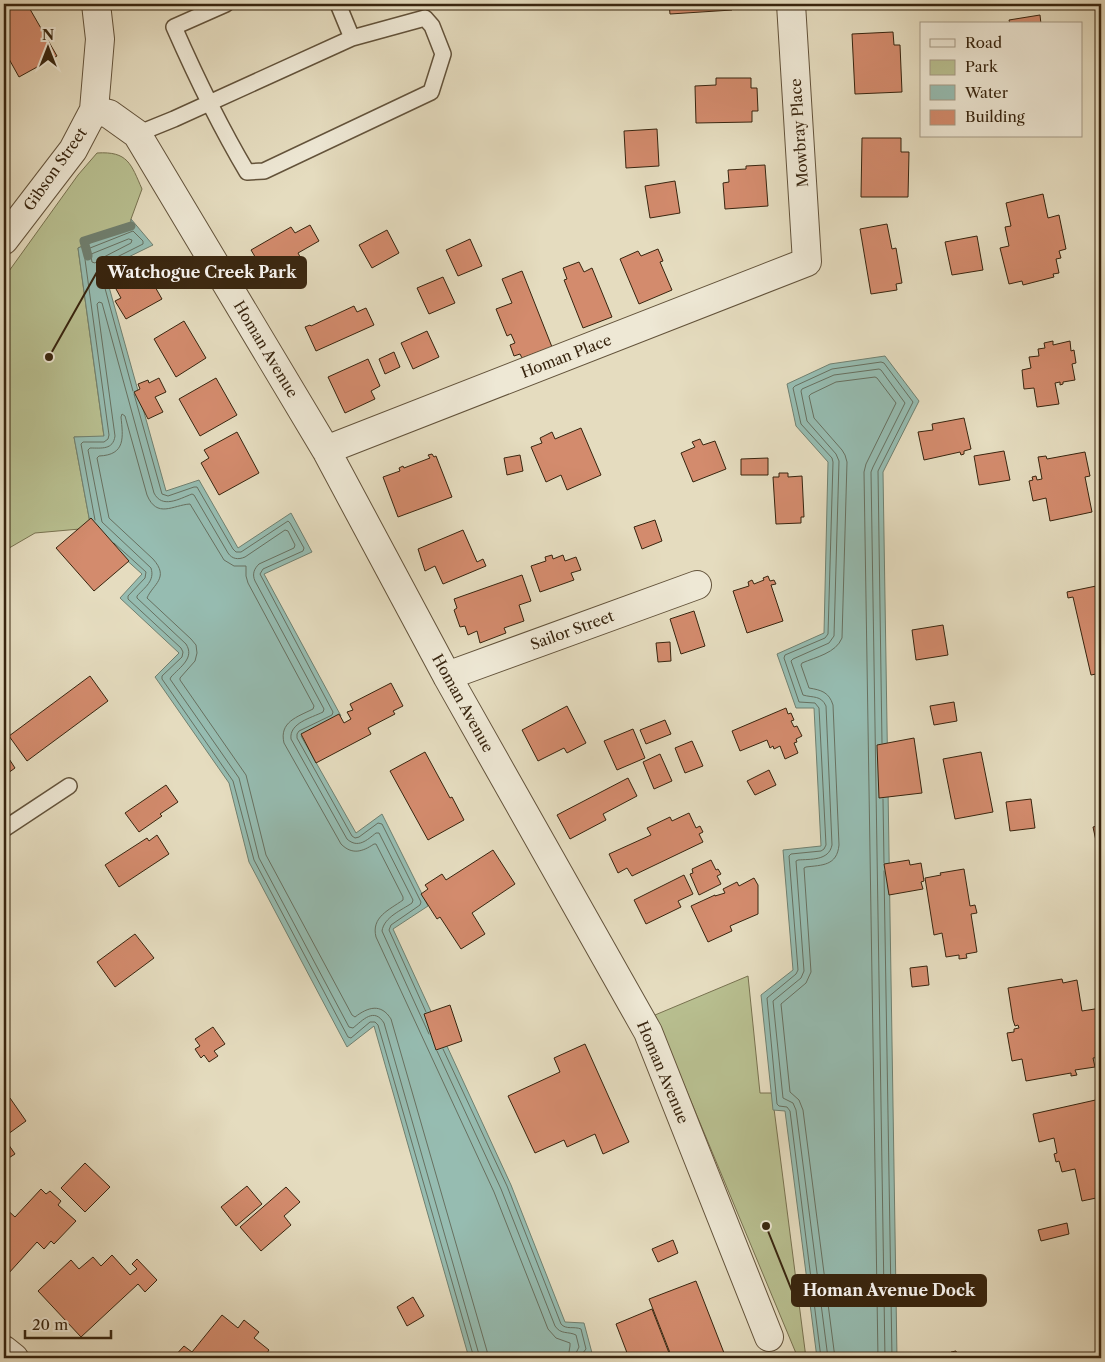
<svg xmlns="http://www.w3.org/2000/svg" width="1105" height="1362" font-family="'Libre Caslon Text',serif">
<rect width="100%" height="100%" fill="#e5dcbf"/>
<filter id="stains"><feTurbulence type="fractalNoise" baseFrequency=".004" numOctaves="4"/><feColorMatrix values="0 0 0 0 .2 0 0 0 0 .09 0 0 0 0 .02 0 0 0 .5 -.17"/></filter>
<radialGradient id="worn" r=".72"><stop offset=".6" stop-color="#630" stop-opacity="0"/><stop offset="1" stop-color="#630" stop-opacity=".3"/></radialGradient>
<!-- green -->
<path fill="#b8bf90" stroke="#787250" d="M97,153C128,151 131,164 142,189L131,219V226L78,248L104,437H74L91,528L35,533L4,551V278L78,175Z
M748,976L760,1093H772L806,1358H798L655,1015Z"/>
<!-- water -->
<path fill="#96bcb1" stroke="#708070" d="M131,219L153,245L104,269L166,491L199,480L238,548L291,513L312,552L264,574L341,716L301,736L356,833L382,814L428,906L393,929L511,1185L565,1322L584,1323L592,1353L583,1358H469L374,1026L347,1047L249,862L229,783L155,677L179,653L120,598L142,574L91,528L74,437L104,436L78,248L131,226Z
M885,356L919,401L883,472L897,1358H817L785,1111L773,1110L761,995L793,970L783,850L821,846L814,708H796L777,654L824,633L828,462L796,426L787,384L830,364Z"/>
<g fill="none" stroke-linecap="round" stroke-linejoin="round">
<!-- shore -->
<path stroke="#677060" stroke-width="1" d="M129,239L132,240L131,243L100,259L95,263L92,262L91,256L92,254Z
M134,394L162,494L168,496L194,487H197L233,549L236,552H241L288,521L290,523L304,548L303,551L263,569L260,574L333,712L332,715L299,731L297,734V738L352,836L355,838L359,837L378,823L382,824L421,902L420,905L391,925L389,930L426,1012
M95,520L81,444L83,442H104L108,439L109,435L84,252L85,250L133,231L143,241V244L103,264L100,270L133,391
M114,543L146,572L145,578L128,596V599L181,648L183,652L182,657L162,676V679L233,781L254,860L348,1037L351,1038L370,1022H375L378,1025L474,1358
M883,799L884,863
M884,871L892,1358
M429,1034L382,931C384,917 402,910 412,903L413,900L379,833H376C367,840 358,849 347,839L291,739C289,723 311,718 323,712L324,709L255,581C252,574 254,569 259,564L294,548L295,545L288,531L285,530L245,557C238,560 232,559 228,553L194,495L192,494C179,499 162,509 154,493L102,303L99,302L97,304L115,436C113,450 102,448 90,448L88,450L102,522L151,568C155,581 145,587 137,596V598L186,644C195,658 180,667 171,677L170,679L239,778L259,858L349,1027L353,1028C363,1020 374,1007 384,1023L480,1358
M443,1049L507,1186L561,1324C566,1330 574,1326 581,1329L586,1349L582,1354L581,1358
M437,1051L501,1189L555,1326C561,1335 568,1331 576,1335L579,1347L576,1353L575,1358
M488,1358L487,1351L391,1019C381,1003 368,1007 355,1017L352,1015L266,855L246,775L180,680V678L195,661L197,653L196,645L191,639L147,598C153,584 170,578 153,559L109,518L97,458L99,456C126,455 123,437 121,417L122,414L125,416L147,495C157,519 173,505 190,504L224,560L234,566H246V576L248,583L314,706L313,709C297,717 279,722 284,743L341,844C352,855 362,852 374,844H376L403,897V900C389,910 371,917 376,937L494,1192L548,1329L556,1338L570,1343V1346L568,1358
M821,1358L790,1111L787,1107L779,1106L777,1104L767,998L796,974L798,970L789,856L791,854L821,851L824,849L826,845L819,708L815,703L799,702L784,658L785,655L825,638L828,634L833,462L832,458L801,424L793,388L795,386L832,369L881,362L884,363L913,402L878,471L882,743
M828,1358L796,1110L793,1103L783,1098L773,1001L801,978L804,971L796,861L798,860C810,859 829,861 832,845L826,706C821,695 813,698 803,695L791,661L793,659L829,643L834,636L839,461L836,454L807,421L801,391L802,389L834,375L879,369L881,370L905,403L873,467L871,472L885,1358
M835,1358L803,1110L799,1100L790,1092L781,1004L806,983L811,972L804,868L806,867C822,865 837,866 839,845L833,705C829,692 821,690 809,688L801,665L802,663C816,657 836,653 842,638L847,462L845,455L842,450L814,418L809,396L811,394L836,382L875,377L877,378L896,403L866,464L864,472L878,1358"/>
<!-- stream -->
<path stroke="#708070" stroke-width="9" d="M88,256L84,241L131,226"/>
</g>
<!-- building -->
<path fill="#d38b6d" stroke="#38250f" d="M4,4H27L57,56L19,77L4,50Z
M151,4H166L154,9Z
M669,4H732V10L670,14Z
M1040,15L1041,24H1010L1009,20Z
M893,32L894,45H900L902,92L855,94L852,34Z
M716,78H751V88H757L758,111H752V122L696,123L695,86L716,85Z
M657,129L659,166L626,168L624,131Z
M862,138H901V152H909L908,197H861Z
M765,165L768,206L725,209L723,183L729,182L728,170L746,169V166Z
M675,181L680,213L650,218L645,186Z
M1043,194L1048,218L1059,215L1066,249L1059,251L1061,258L1056,259L1059,273L1053,274L1054,277L1023,285L1022,281L1009,284L1000,248L1009,246L1005,227L1011,226L1006,203Z
M887,224L892,249L896,248L902,283L896,284L897,290L871,294L860,229Z
M310,225L319,241L298,253L305,266L272,285L251,250L291,227L295,233Z
M387,230L399,253L372,268L359,245Z
M977,236L983,270L952,275L945,242Z
M470,239L482,266L458,276L446,250Z
M658,249L663,261L660,262L672,290L639,304L620,259L638,251L641,256Z
M579,262L584,272L592,268L612,317L583,328L564,280L567,279L563,268Z
M142,264L162,299L126,319L115,301L121,298L116,289L129,282L124,274Z
M522,271L552,347L522,358L520,354L514,356L510,345L515,343L511,334L507,336L496,309L512,303L502,279Z
M443,277L455,303L429,314L417,288Z
M354,306L357,312L366,308L374,325L316,351L305,327L310,325L311,326Z
M184,321L206,358L176,377L154,339Z
M427,331L439,357L413,369L401,343Z
M1053,341V345L1070,341L1071,351L1074,350L1076,363L1072,364L1075,380L1063,382V384L1060,385V382L1055,383L1059,404L1037,407L1034,388L1024,389L1022,370L1031,368L1029,357L1039,356L1038,349L1045,348L1044,343Z
M394,352L400,367L385,374L379,359Z
M368,359L380,386L371,391L375,399L345,413L328,377Z
M159,378L166,392L155,397L163,412L148,419L134,392L140,389L138,384L148,380L149,383Z
M216,378L237,415L200,436L179,399Z
M964,418L971,449L964,451V454L961,455L960,452L924,460L918,432L933,430L932,424Z
M581,428L601,475L567,490L561,475L546,482L531,447L542,443L540,438L552,432L555,439Z
M237,432L259,473L219,495L201,463L209,458L204,450Z
M700,439L703,445L715,441L726,469L693,482L681,453L695,447L692,442Z
M1004,451L1010,480L979,485L974,456Z
M1085,452L1090,476L1085,477L1092,512L1050,521L1046,498L1033,501L1029,481L1033,480L1032,477L1036,476L1037,480L1042,479L1038,457L1046,456L1047,459Z
M432,454L434,457L436,456L452,497L398,517L383,477L400,471L399,468L403,466L404,468L430,458L428,455Z
M520,455L523,471L507,475L504,458Z
M768,458V475H741V459Z
M779,473H788V477L802,476L804,517H801V523L776,524L773,477H779Z
M91,518L129,561L94,591L56,548Z
M655,520L662,541L642,549L634,527Z
M463,530L477,562L483,559L486,566L443,584L435,566L425,571L418,549Z
M552,555L553,559L563,555L565,561L576,557L581,570L571,573L574,580L540,592L531,566L546,561L545,557Z
M522,575L531,601L519,605L524,621L504,628L506,633L480,643L477,631L468,635L465,626L460,627L454,610L457,608L454,599Z
M768,576L770,581L774,580L776,584L771,585L783,621L747,633L733,591L749,586L748,582L752,580L754,584L764,580L763,578Z
M1101,585V673L1091,675L1073,597L1068,598L1067,592Z
M694,611L705,646L681,654L670,619Z
M943,625L948,655L916,660L912,630Z
M670,642L671,661L658,662L656,643Z
M90,676L108,701L27,761L9,736Z
M391,683L403,706L393,711L395,714L368,728L371,734L316,763L301,734L339,714L344,723L351,719L347,712L353,710L350,704Z
M954,702L957,721L934,725L930,706Z
M567,706L586,743L567,753L564,748L538,761L522,730Z
M786,708L788,714L791,713L794,720L791,721L794,727L797,726L802,736L796,739L797,742L794,743L798,753L785,759L780,746L774,749L773,746L770,748L767,740L740,751L732,731Z
M665,720L671,734L646,744L640,730Z
M633,729L645,758L617,770L604,741Z
M914,738L922,793L879,798L877,745Z
M692,741L703,766L685,773L675,748Z
M4,751L15,768L4,776Z
M425,752L450,798L452,797L464,820L428,840L390,771Z
M981,752L993,812L955,819L943,759Z
M660,754L672,781L654,789L643,762Z
M769,770L776,785L755,795L747,781Z
M628,778L637,796L603,814L606,820L570,839L557,815Z
M166,785L178,802L160,814L162,816L139,832L125,813Z
M1031,799L1035,828L1010,831L1006,802Z
M689,813L696,828L700,826L703,832L699,834L703,842L632,876L627,868L618,873L609,854L651,835L647,828L670,817L672,821Z
M1101,825V864L1093,827Z
M157,835L169,854L119,887L105,865L147,838L149,841Z
M493,850L515,884L472,913L485,934L461,949L440,917L437,919L421,894L428,889L425,885L442,874L446,880Z
M711,860L716,870L718,869L721,874L717,876L721,884L699,895L690,874L693,873L692,869Z
M909,860L910,865L921,863L924,881L921,882L923,889L889,895L884,864Z
M964,869L970,906L975,905L977,913L971,914L977,952L966,954L967,958L959,959V955L946,957L942,933L934,935L925,878L941,875L940,873Z
M684,875L693,894L678,901L681,907L646,924L634,900Z
M754,878L758,885V914L730,926L732,931L708,942L691,906L715,895V896L725,893L723,889L737,882L739,886Z
M135,934L154,958L115,987L97,962Z
M927,966L929,985L912,987L910,968Z
M1062,979L1063,983L1077,980L1082,1011L1101,1008V1057L1093,1058L1095,1067L1075,1070L1077,1075L1071,1076V1073L1026,1081L1022,1059L1012,1061L1007,1033L1014,1032V1029L1019,1028L1018,1025L1015,1026L1013,1020L1008,988Z
M450,1005L462,1041L436,1050L424,1014Z
M213,1027L225,1044L214,1051L218,1056L209,1062L204,1055L201,1058L195,1049L200,1046L195,1039Z
M585,1044L629,1142L603,1154L595,1134L567,1147L564,1140L535,1153L508,1096L560,1072L554,1058Z
M10,1098L26,1121L4,1137V1103Z
M1100,1099L1101,1105V1197L1082,1201L1075,1169L1062,1172L1059,1161L1056,1162L1054,1154L1057,1153L1054,1138L1039,1142L1033,1114Z
M4,1138L15,1154L4,1161Z
M85,1163L110,1187L85,1212L61,1188Z
M247,1186L262,1204L236,1226L221,1207Z
M286,1187L300,1202L284,1216L291,1225L261,1251L240,1227Z
M41,1189L46,1194L50,1191L61,1201L58,1205L76,1221L54,1244L51,1241L44,1249L37,1242L8,1274L4,1270V1207L15,1217Z
M1067,1223L1069,1234L1041,1241L1038,1230Z
M673,1240L678,1253L658,1262L652,1249Z
M112,1255L130,1275L137,1269L132,1264L137,1259L157,1280L145,1292L138,1284L81,1337L38,1291L71,1260L79,1269L93,1257L101,1266Z
M696,1281L726,1358H672L649,1299Z
M413,1297L424,1316L407,1326L397,1307Z
M652,1309L671,1358H629L616,1324Z
M222,1315L238,1328L244,1320L259,1332L254,1338L269,1350L267,1353L273,1358H173L184,1346L192,1352Z
M956,1351L957,1354L961,1353L963,1358H939L952,1355L951,1352Z"/>
<g fill="none" stroke-linecap="round" stroke-linejoin="round">
<!-- lane casing -->
<g stroke="#63533b" stroke-width="18">
<path id="lane" d="M226,4L174,27C196,77 219,125 247,172L264,171L431,92L443,54L432,26L425,18L352,38
M137,134L174,119L352,38L338,4
M4,829L69,786"/>
</g>
<!-- street casing -->
<g stroke="#63533b" stroke-width="30">
<path id="street" d="M94,110L109,114L137,134L326,450L447,676L648,1032L769,1337
M4,240L73,150L94,110L100,39L96,4
M326,450L807,262L791,4
M447,676L697,585
M4,1350L14,1358"/>
</g>
<!-- lane -->
<use href="#lane" stroke="#eee8d5" stroke-width="15"/>
<!-- street -->
<use href="#street" stroke="#eee8d5" stroke-width="28"/>
</g>
<g text-anchor="middle" dominant-baseline="central" stroke-width="4" stroke-linejoin="round" paint-order="stroke">
<!-- street labels -->
<g font-size="15" fill="#38250f" stroke="#eee8d5">
<text transform="translate(799 133) rotate(-94)">Mowbray Place</text>
<text transform="translate(55 169) rotate(-55)">Gibson Street</text>
<text transform="translate(266 349) rotate(59)">Homan Avenue</text>
<text transform="translate(566 356) rotate(-21)">Homan Place</text>
<text transform="translate(572 630) rotate(-20)">Sailor Street</text>
<text transform="translate(463 703) rotate(61)">Homan Avenue</text>
<text transform="translate(663 1072) rotate(67)">Homan Avenue</text>
</g>
</g>
<!-- callouts -->
<path fill="none" stroke="#38250f" stroke-width="2" d="M49 357L97 272M766 1226L792 1291"/>
<g fill="#38250f" stroke="#eee8d5" stroke-width="2">
<circle cx="49" cy="357" r="5"/>
<circle cx="766" cy="1226" r="5"/>
</g>
<g fill="#38250f" stroke="#38250f" stroke-width="2">
<rect x="97" y="257" width="209" height="31" rx="5"/>
<rect x="792" y="1275" width="194" height="31" rx="5"/>
</g>
<g font-size="16" text-anchor="middle" font-weight="bold" fill="#fff">
<text x="202" y="278">Watchogue Creek Park</text>
<text x="889" y="1296">Homan Avenue Dock</text>
</g>
<!-- margin -->
<rect width="1105" height="1362" fill="none" stroke="#e5dcbf" stroke-width="20"/>
<rect x="5" y="5" width="1095" height="1352" fill="none" stroke="#38250f" stroke-width="2.5"/>
<rect x="10" y="10" width="1085" height="1342" fill="none" stroke="#38250f"/>
<!-- legend -->
<rect x="920" y="22" width="162" height="115" fill="#eee8d5" stroke="#a59a86"/>
<rect x="930" y="39" width="25" height="8" fill="#eee8d5" stroke="#a59a86"/>
<text x="965" y="48" font-size="15" fill="#38250f">Road</text>
<rect x="930" y="60" width="25" height="15" fill="#b8bf90" stroke="#a59a86"/>
<text x="965" y="72" font-size="15" fill="#38250f">Park</text>
<rect x="930" y="85" width="25" height="15" fill="#96bcb1" stroke="#a59a86"/>
<text x="965" y="98" font-size="15" fill="#38250f">Water</text>
<rect x="930" y="110" width="25" height="15" fill="#d38b6d" stroke="#a59a86"/>
<text x="965" y="122" font-size="15" fill="#38250f">Building</text>
<!-- north arrow -->
<g transform="translate(48 48)" stroke="#eee8d5" stroke-width="4" paint-order="stroke">
<path d="M0-4L9 19L0 12L-9 19Z" fill="#38250f"/>
<text y="-8" font-size="14" font-weight="bold" text-anchor="middle" fill="#38250f">N</text>
</g>
<!-- scale -->
<path d="M25 1330v8h86v-8" fill="none" stroke="#38250f" stroke-width="2.5"/>
<text x="32" y="1330" font-size="15" fill="#38250f" stroke="#eee8d5" stroke-width="4" paint-order="stroke">20 m</text>
<rect width="100%" height="100%" filter="url(#stains)"/>
<rect width="100%" height="100%" fill="url(#worn)"/>
</svg>
